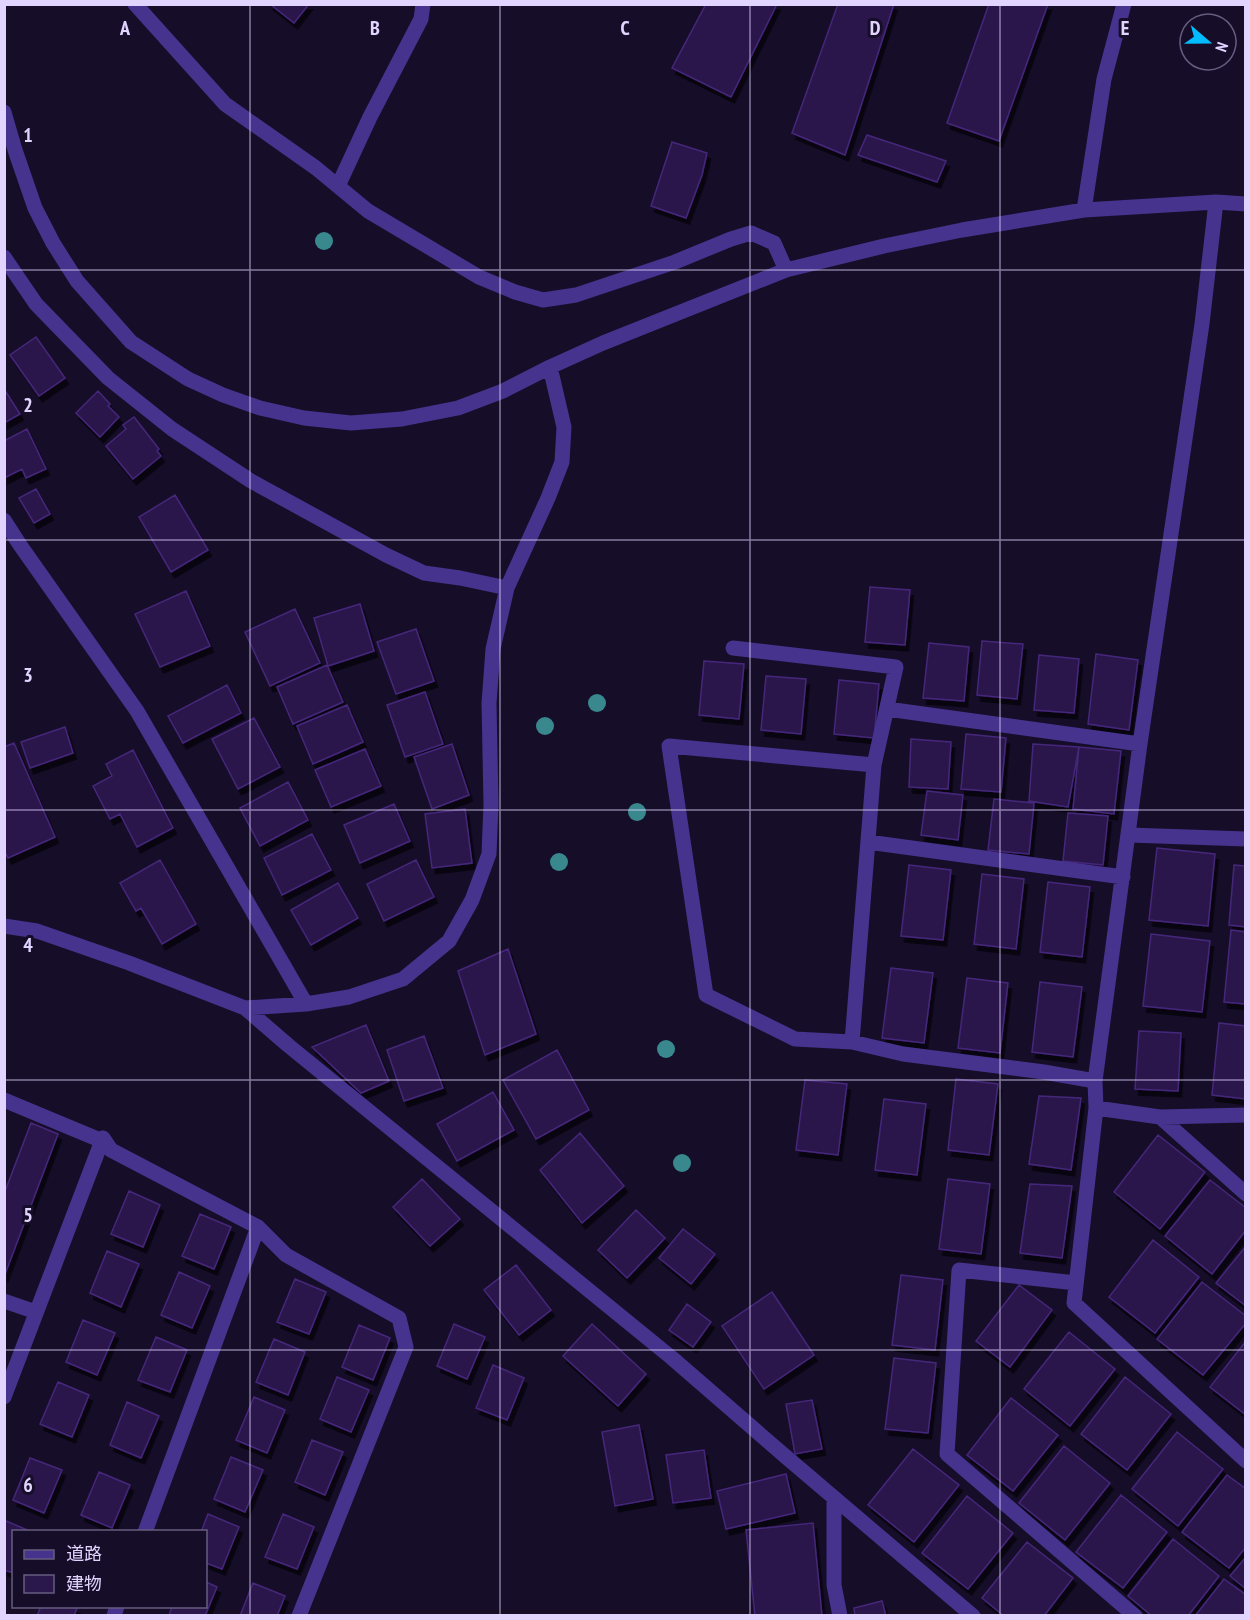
<svg xmlns="http://www.w3.org/2000/svg" width="1250" height="1620" font-family="'PT Sans Narrow','Noto Sans JP',sans-serif">
<defs>
<filter id="shadow"><feDropShadow dx="3.5" dy="6" stdDeviation="0" flood-color="#0009"/></filter>
</defs>
<rect width="100%" height="100%" fill="#160d29"/>
<!-- building -->
<path fill="#2a174c" stroke="#45277a" stroke-width="1.5" filter="url(#shadow)" d="M270,4H309L294,23Z
M706,4H777L731,97L672,68Z
M838,4H894L845,155L792,133Z
M989,4H1048L999,141L947,123Z
M867,135L946,161L937,182L858,155Z
M672,142L707,153L702,175L686,218L651,206Z
M36,337L65,378L39,396L10,355Z
M4,389L20,414L4,423Z
M98,391L110,404L108,406L119,417L100,437L76,413Z
M134,417L159,449L157,451L161,456L133,479L106,446L126,429L123,425Z
M27,429L46,469L26,478L22,469L4,478V441Z
M36,489L50,514L34,523L19,498Z
M175,495L208,550L171,572L139,517Z
M870,587L910,590L905,645L865,642Z
M186,591L210,646L160,667L135,614Z
M360,604L374,651L328,666L314,618Z
M295,609L320,663L270,686L245,632Z
M416,629L434,681L396,694L377,642Z
M982,641L1023,644L1017,699L977,695Z
M929,643L969,647L964,701L923,698Z
M1096,654L1138,660L1129,730L1088,724Z
M1039,655L1079,659L1074,713L1034,710Z
M704,661L744,664L739,719L699,715Z
M327,665L343,702L293,724L277,687Z
M766,676L806,679L801,734L761,730Z
M839,680L879,684L874,738L834,734Z
M227,685L241,713L183,743L168,716Z
M425,692L443,744L405,757L387,705Z
M347,705L363,742L313,764L297,726Z
M254,718L280,767L238,789L212,739Z
M65,727L73,753L30,768L21,742Z
M966,734L1006,738L1001,792L961,789Z
M911,739L951,742L948,789L909,787Z
M14,743L55,837L8,858L4,850V747Z
M452,744L469,795L432,809L414,757Z
M1033,744L1079,747L1068,807L1029,801Z
M1079,747L1121,751L1114,814L1073,809Z
M365,749L381,786L331,807L315,770Z
M133,750L173,828L137,847L120,814L110,819L93,786L112,776L106,764Z
M288,782L308,820L260,846L240,808Z
M927,791L963,795L958,840L921,835Z
M994,799L1034,803L1029,854L988,850Z
M394,804L410,841L360,863L344,825Z
M465,809L472,863L432,868L425,814Z
M1068,813L1108,816L1103,865L1063,861Z
M312,834L331,870L282,895L264,858Z
M1157,848L1215,854L1208,926L1149,920Z
M160,860L196,924L162,944L141,908L136,911L120,883Z
M416,860L434,897L384,921L367,884Z
M909,865L951,870L943,940L901,936Z
M1234,865L1246,866V927L1229,925Z
M982,874L1024,879L1016,949L974,944Z
M1048,882L1090,887L1082,957L1040,952Z
M338,883L358,918L311,945L291,910Z
M1231,930L1246,932V1004L1224,1002Z
M1151,934L1210,941L1202,1012L1143,1006Z
M508,949L536,1034L485,1055L458,971Z
M891,968L933,973L924,1043L882,1038Z
M967,978L1008,983L1000,1053L958,1048Z
M1040,982L1082,987L1073,1057L1032,1052Z
M1219,1023L1246,1026V1099L1212,1095Z
M366,1025L389,1081L361,1093L312,1047Z
M1139,1031L1181,1033L1178,1091L1135,1089Z
M424,1036L443,1088L404,1101L387,1050Z
M557,1050L589,1110L536,1139L503,1080Z
M956,1079L998,1084L989,1155L948,1150Z
M805,1080L847,1084L838,1155L796,1150Z
M493,1092L514,1130L457,1161L437,1124Z
M1039,1096L1081,1098L1071,1170L1029,1164Z
M884,1099L926,1104L917,1175L875,1170Z
M31,1123L58,1134L4,1277V1194Z
M580,1133L624,1186L582,1223L540,1170Z
M1158,1135L1205,1172L1160,1229L1114,1192Z
M422,1179L460,1219L430,1246L393,1207Z
M948,1179L990,1184L981,1254L939,1249Z
M1210,1180L1246,1208V1230L1212,1274L1165,1236Z
M1030,1184L1072,1186L1062,1258L1020,1253Z
M129,1191L160,1205L143,1247L111,1234Z
M636,1210L665,1238L627,1278L598,1250Z
M200,1214L231,1227L214,1269L182,1256Z
M683,1229L715,1254L691,1284L659,1258Z
M1153,1240L1199,1277L1155,1333L1109,1297Z
M1246,1246V1306L1216,1283Z
M107,1251L139,1264L121,1307L90,1293Z
M516,1265L551,1310L519,1335L484,1290Z
M179,1272L210,1286L192,1328L161,1315Z
M901,1275L943,1280L935,1350L892,1345Z
M295,1279L326,1292L309,1334L277,1322Z
M1202,1282L1246,1316V1323L1203,1375L1157,1339Z
M1019,1285L1052,1310L1010,1367L976,1341Z
M772,1292L814,1355L764,1389L722,1326Z
M687,1304L711,1322L693,1347L669,1330Z
M83,1320L115,1333L97,1375L66,1362Z
M454,1324L485,1337L467,1379L437,1366Z
M592,1324L646,1374L618,1406L563,1356Z
M359,1325L390,1338L373,1380L342,1367Z
M1069,1332L1115,1369L1070,1426L1024,1389Z
M156,1337L187,1350L170,1392L138,1380Z
M274,1339L305,1352L288,1395L256,1382Z
M1246,1341V1415L1210,1387Z
M894,1358L936,1363L928,1433L885,1429Z
M493,1365L524,1378L507,1420L476,1408Z
M337,1377L369,1390L351,1432L320,1419Z
M1125,1377L1171,1414L1127,1470L1081,1434Z
M58,1382L89,1395L72,1437L40,1424Z
M254,1397L285,1410L267,1453L236,1440Z
M1011,1398L1058,1435L1013,1491L967,1455Z
M812,1400L822,1449L795,1454L786,1404Z
M127,1402L159,1416L141,1458L110,1445Z
M639,1425L653,1499L615,1506L602,1432Z
M1177,1432L1223,1469L1178,1526L1132,1489Z
M312,1440L343,1452L325,1495L295,1482Z
M1064,1446L1110,1483L1065,1540L1019,1503Z
M913,1449L959,1485L914,1542L868,1505Z
M704,1450L711,1498L673,1503L666,1455Z
M231,1457L263,1470L245,1512L214,1499Z
M30,1458L62,1470L44,1513L13,1500Z
M99,1472L130,1485L112,1528L81,1515Z
M786,1474L795,1513L726,1529L717,1491Z
M1227,1475L1246,1489V1547L1229,1568L1182,1532Z
M1121,1495L1167,1532L1123,1588L1076,1552Z
M967,1496L1013,1533L968,1589L922,1553Z
M208,1514L239,1527L222,1569L206,1563V1532H201Z
M283,1514L314,1527L297,1569L265,1557Z
M6,1521L32,1532H14V1573L4,1570V1525Z
M813,1523L822,1616H755L746,1530Z
M1173,1539L1219,1576L1188,1616H1152L1128,1596Z
M1027,1542L1073,1578L1044,1616H1004L982,1598Z
M1246,1557V1589L1230,1576Z
M1224,1579L1246,1595V1616H1195Z
M206,1582L217,1587L205,1616H169L172,1606H206Z
M253,1583L285,1596L277,1616H240Z
M882,1601L886,1616H855L854,1608Z
M41,1606H72L77,1608L74,1616H37Z"/>
<g fill="none" stroke-linecap="round" stroke-linejoin="round">
<!-- minor -->
<path stroke="#45338d" stroke-width="15" d="M135,4L225,104L316,168L368,211L479,277L515,292L543,300L576,295L675,262L731,239L751,233L774,243L786,270
M4,112L15,150L35,208L53,243L77,281L131,342L188,379L223,395L260,408L304,418L351,423L402,419L458,408L503,391L550,367L603,343L786,270L884,246L962,230L1084,210L1216,202L1246,204
M338,186L370,117L421,19L423,4
M1216,202L1202,324L1140,744L1095,1081L1096,1108L1074,1303L1246,1461
M1084,210L1104,79L1124,4
M4,257L36,304L108,378L172,429L251,481L386,555L424,573L460,578L507,588
M4,520L20,545L137,711L306,1004
M733,648L896,667L874,765L669,746L706,995L795,1039L852,1042L903,1054L1044,1072L1095,1081
M887,709L1140,744
M1129,835L1246,839
M868,842L1123,877
M4,926L37,931L129,963L245,1008L306,1004L349,997L403,979L449,941L472,900L489,854L491,804L489,703L493,649L507,588L548,498L562,462L564,427L550,367
M245,1008L289,1046L672,1358L785,1456L973,1616
M852,1042L874,765
M4,1100L100,1140L103,1138L111,1150L258,1227L286,1255L399,1318L406,1347L299,1616
M1096,1108L1160,1117L1246,1194
M1160,1117L1246,1115
M1076,1283L959,1270L947,1454L1135,1616
M4,1301L36,1312
M4,1397L103,1138
M834,1498V1585L840,1616
M145,1532L258,1227
M114,1616L117,1606"/>
</g>
<!-- trees -->
<g fill="#38888d">
<circle cx="324" cy="241" r="9"/>
<circle cx="597" cy="703" r="9"/>
<circle cx="545" cy="726" r="9"/>
<circle cx="637" cy="812" r="9"/>
<circle cx="559" cy="862" r="9"/>
<circle cx="666" cy="1049" r="9"/>
<circle cx="682" cy="1163" r="9"/>
</g>
<!-- grid -->
<path fill="none" stroke="#e1d5ff" stroke-width="1.5" stroke-opacity="0.55" d="M250,4V1616M500,4V1616M750,4V1616M1000,4V1616M4,270H1246M4,540H1246M4,810H1246M4,1080H1246M4,1350H1246"/>
<g font-size="20" text-anchor="middle" font-weight="bold" fill="#e1d5ff" stroke="#160d29" stroke-width="6" stroke-linejoin="round" paint-order="stroke">
<text x="125" y="35">A</text>
<text x="375" y="35">B</text>
<text x="625" y="35">C</text>
<text x="875" y="35">D</text>
<text x="1125" y="35">E</text>
<text x="28" y="142">1</text>
<text x="28" y="412">2</text>
<text x="28" y="682">3</text>
<text x="28" y="952">4</text>
<text x="28" y="1222">5</text>
<text x="28" y="1492">6</text>
</g>
<!-- border -->
<rect width="1250" height="1620" fill="none" stroke="#e1d5ff" stroke-width="12"/>
<!-- legend -->
<rect x="12" y="1530" width="195" height="78" fill="#160d29" stroke="#675d7f" stroke-width="1.5"/>
<rect x="24" y="1550" width="30" height="9" fill="#45338d" stroke="#675d7f" stroke-width="1.5"/>
<text x="66" y="1560" font-size="18" fill="#e1d5ff">道路</text>
<rect x="24" y="1575" width="30" height="18" fill="#2a174c" stroke="#675d7f" stroke-width="1.5"/>
<text x="66" y="1590" font-size="18" fill="#e1d5ff">建物</text>
<!-- north arrow -->
<g transform="translate(1208 42) rotate(110)"><circle r="28" fill="#160d29" stroke="#675d7f" stroke-width="1.5"/>
<path d="M0-4.5L10 22L0 15L-10 22Z" fill="#01bdff"/>
<text y="-9" font-size="16" font-weight="bold" text-anchor="middle" fill="#e1d5ff">N</text>
</g>
</svg>
